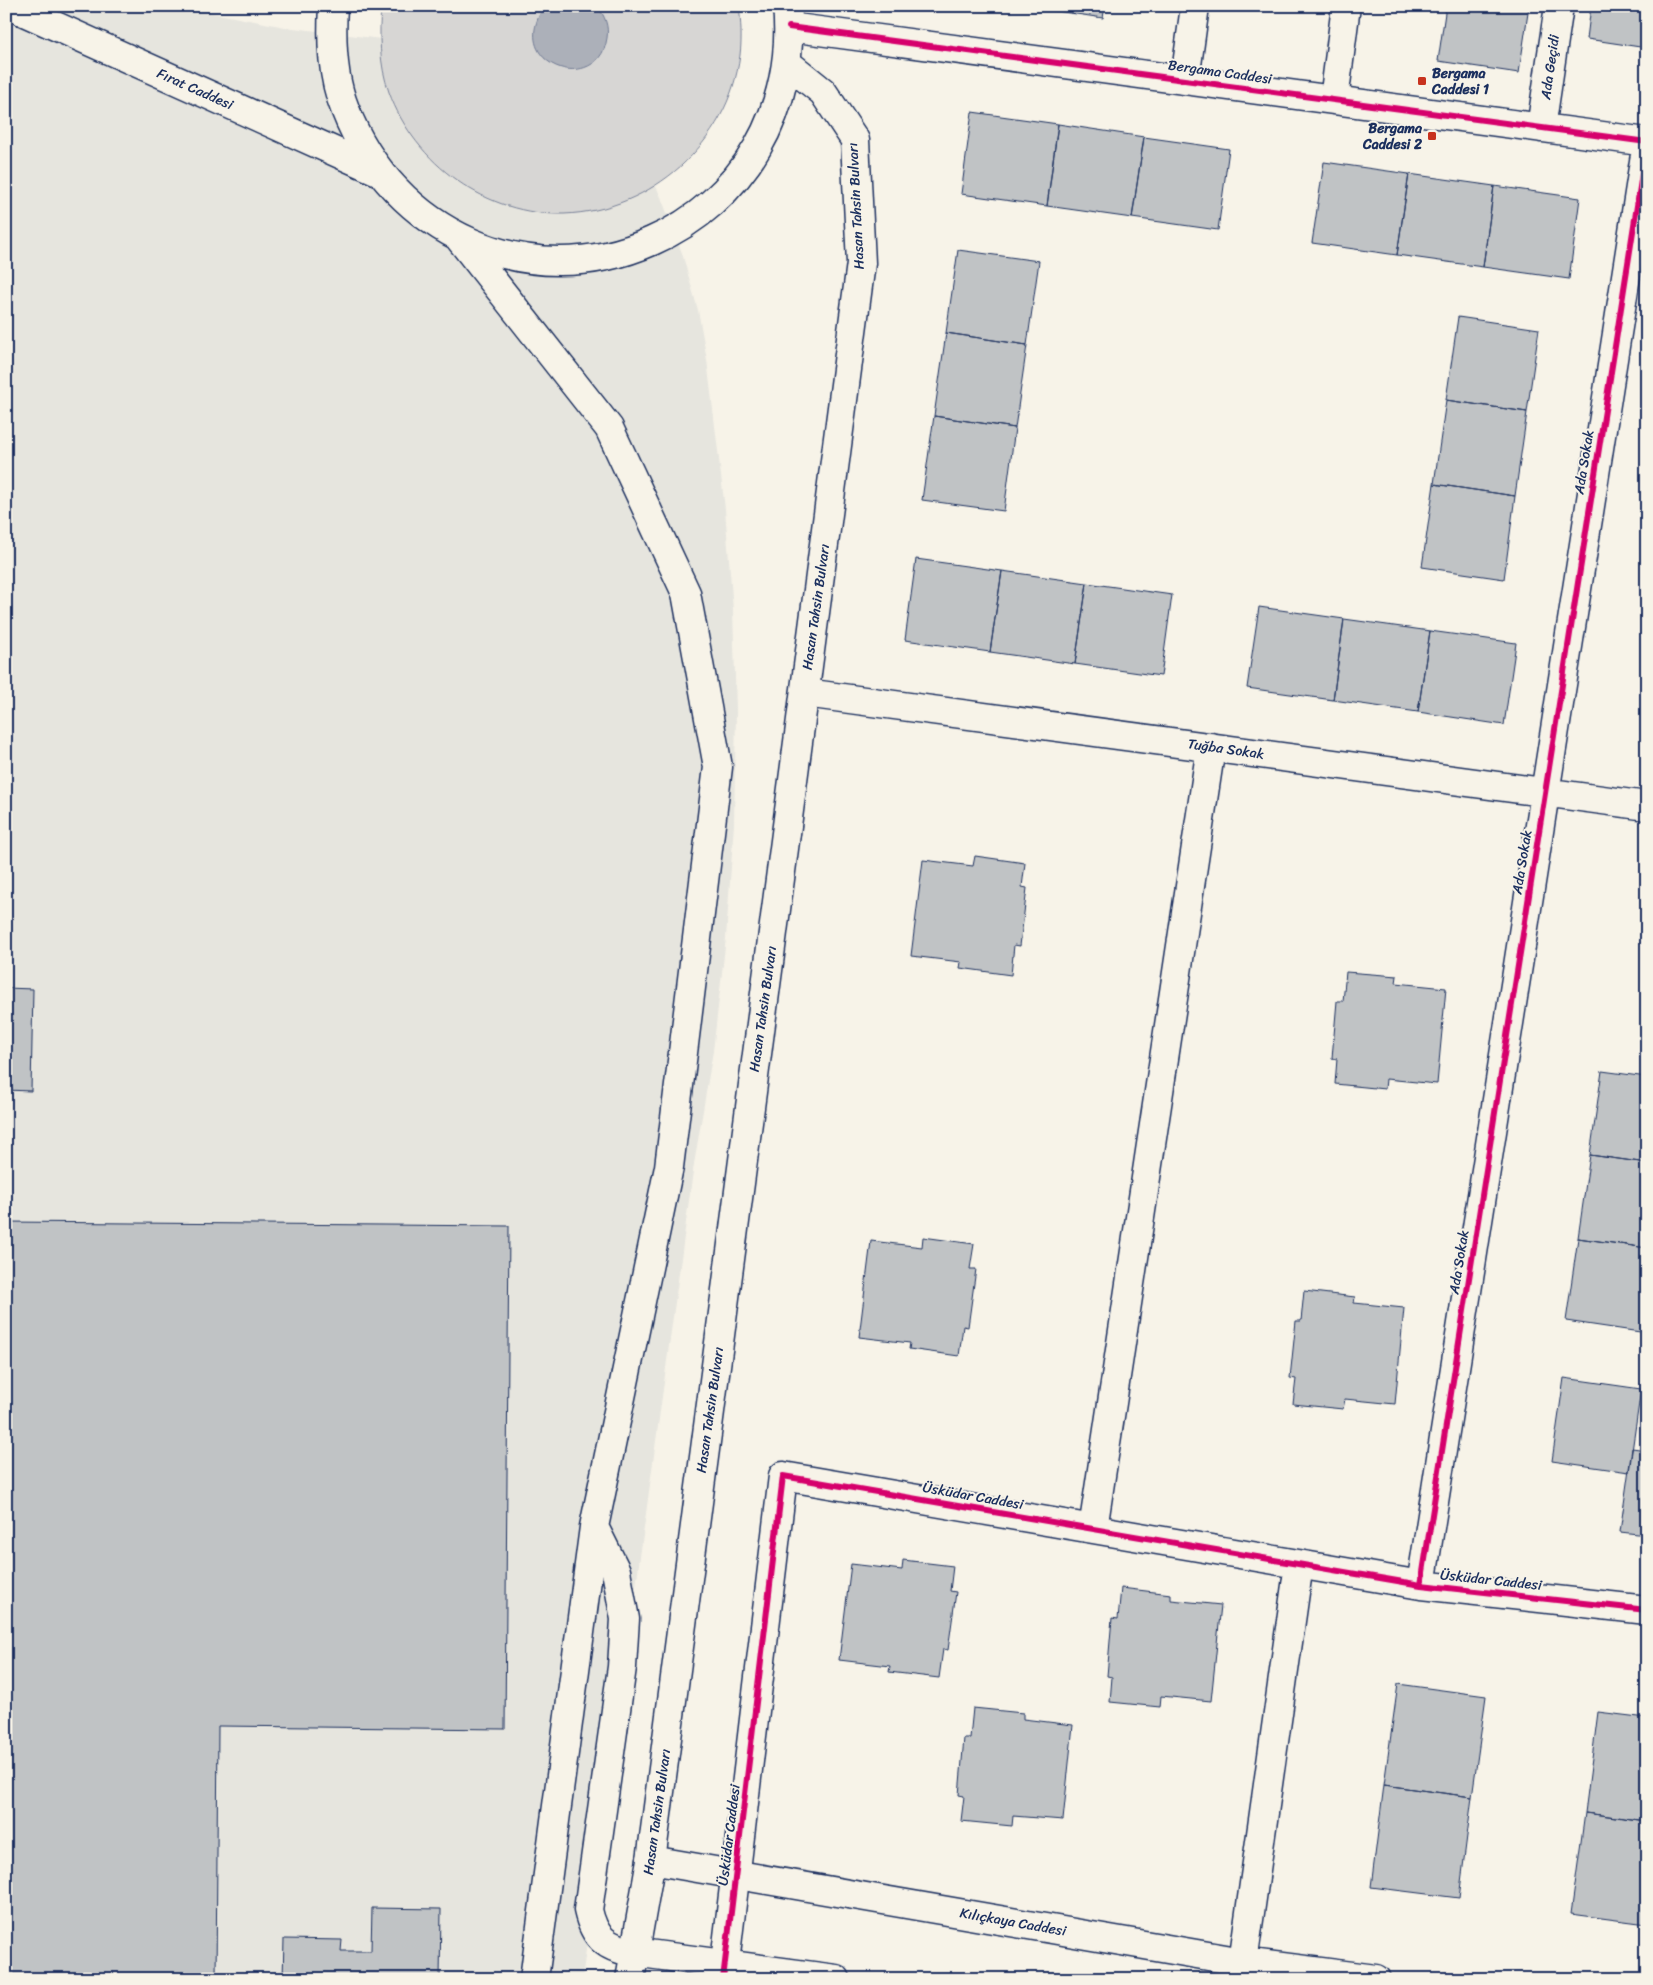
<svg xmlns="http://www.w3.org/2000/svg" width="1653" height="1985" font-family="Sriracha,sans-serif">
<rect width="100%" height="100%" fill="#f7f3e8"/>
<filter id="ink" filterUnits="userSpaceOnUse"><feTurbulence type="fractalNoise" baseFrequency=".02" numOctaves="2"/><feDisplacementMap in="SourceGraphic" scale="10" xChannelSelector="R" yChannelSelector="G"/><feConvolveMatrix kernelMatrix="1 2 1 2 8 2 1 2 1" color-interpolation-filters="sRGB"/></filter>
<g filter="url(#ink)">
<!-- built -->
<path fill="#e6e5de" d="M6,6H176L285,27L381,39L636,144L661,197L682,253L698,310L707,360L725,509L733,610L736,710L734,824L726,938L713,1051L694,1164L582,1979H6Z"/>
<!-- green -->
<path fill="#d7d6d4" stroke="#798299" d="M381,6H739C741,23 742,39 740,55C729,143 651,211 564,214C487,216 415,164 389,92C379,64 379,35 381,6Z"/>
<!-- water -->
<path fill="#acb0b9" stroke="#727c95" d="M597,6C605,16 609,26 607,38C599,96 505,67 544,7Z"/>
<!-- building -->
<path fill="#c0c3c5" stroke="#1b2f5e" d="M1023,6H1105L1103,18Z
M1446,6H1529L1519,73L1438,61Z
M1591,6H1647V48L1587,39Z
M972,112L1058,124L1047,206L961,194Z
M1058,124L1144,137L1132,218L1047,206Z
M1144,137L1229,149L1218,230L1132,218Z
M1324,162L1409,174L1397,255L1312,243Z
M1409,174L1494,186L1483,267L1397,255Z
M1494,186L1580,198L1569,279L1483,267Z
M958,250L1039,261L1027,345L946,333Z
M1458,317L1539,329L1527,412L1446,400Z
M946,333L1027,345L1015,428L934,416Z
M1446,400L1527,412L1515,496L1434,484Z
M934,416L1015,428L1004,511L922,500Z
M1434,484L1515,496L1504,579L1422,567Z
M916,559L1002,571L990,652L905,640Z
M1002,571L1087,583L1075,664L990,652Z
M1087,583L1172,595L1161,676L1075,664Z
M1259,607L1344,619L1333,700L1247,688Z
M1344,619L1430,631L1418,712L1333,700Z
M1430,631L1516,643L1504,725L1418,712Z
M975,856L1025,863L1022,887L1027,888L1020,946L1014,945L1011,975L960,968L961,962L911,956L923,860L973,866Z
M1346,972L1397,976L1396,983L1446,988L1437,1084L1386,1079L1385,1089L1335,1084L1337,1059L1332,1058L1337,1001H1343Z
M6,988L33,989L31,1091L6,1090Z
M1602,1071L1647,1077V1163L1590,1155Z
M1590,1155L1647,1163V1248L1578,1238Z
M6,1222L509,1226L505,1729L218,1726L216,1979H6Z
M923,1237L974,1244L970,1269H976L968,1327L963,1326L959,1356L909,1349L910,1343L859,1337L871,1241L922,1247Z
M1578,1238L1647,1248V1333L1566,1321Z
M1304,1291L1355,1297L1354,1303L1404,1308L1395,1404L1345,1399L1343,1409L1293,1404L1296,1379L1290,1378L1296,1321H1301Z
M1564,1378L1641,1389L1629,1472L1552,1461Z
M1632,1448L1647,1450V1535L1620,1532Z
M903,1560L953,1566L950,1591L956,1592L948,1650L943,1649L939,1678L889,1672L890,1666L839,1660L851,1564L902,1570Z
M1121,1588L1171,1594V1600L1221,1605L1211,1701L1161,1696L1160,1707L1110,1702L1112,1677L1107,1676L1112,1618L1118,1619Z
M1398,1684L1486,1696L1472,1797L1384,1785Z
M973,1708L1023,1713V1719L1073,1725L1063,1820L1013,1816L1012,1826L961,1821L964,1796L959,1795L964,1738H970Z
M1598,1712L1647,1718V1821L1585,1813Z
M1384,1785L1472,1797L1459,1898L1371,1887Z
M1585,1813L1647,1821V1924L1571,1914Z
M372,1908L441,1909L440,1979H283L284,1939L342,1940L341,1951H371Z"/>
<g fill="none" stroke-linecap="round" stroke-linejoin="round">
<!-- minor casing -->
<g stroke="#1b2f5e" stroke-width="31">
<path id="minor" d="M789,27L1647,142
M1185,80L1195,6
M1334,100L1346,6
M1541,128L1559,6
M805,693L1647,806
M1093,1529L1211,747
M1421,1585L1647,142
M1243,1962L1299,1564
M723,1979L783,1476L1421,1585L1647,1610"/>
</g>
<!-- tertiary casing -->
<g stroke="#1b2f5e" stroke-width="31">
<path id="tertiary" d="M651,1860L1243,1962L1376,1979
M633,1952L836,1979"/>
</g>
<!-- primary casing -->
<g stroke="#1b2f5e" stroke-width="31">
<path id="primary" d="M11,6L378,171
M333,6C331,41 332,77 345,109C393,233 529,296 652,241C696,222 733,189 757,148C782,105 792,55 787,6
M460,239L609,428L686,593L718,767L669,1167L594,1527L534,1979
M594,1527L616,1571L625,1619L622,1667L588,1910C594,1937 606,1948 633,1952
M630,1979L651,1860L861,263L855,140L823,92L787,63"/>
</g>
<!-- minor -->
<use href="#minor" stroke="#f7f3e8" stroke-width="28"/>
<!-- tertiary -->
<use href="#tertiary" stroke="#f7f3e8" stroke-width="28"/>
<!-- primary -->
<use href="#primary" stroke="#f7f3e8" stroke-width="28"/>
<!-- cycleway casing -->
<g stroke="#f7f3e8" stroke-width="9">
<path id="cycleway" d="M789,27L1647,142
M1421,1585L1647,142
M723,1979L783,1476L1421,1585L1647,1610"/>
</g>
<!-- cycleway -->
<use href="#cycleway" stroke="#d6006c" stroke-width="6"/>
</g>
</g>
<!-- markers -->
<g fill="#c8321e" stroke="#f7f3e8" stroke-width="2">
<rect x="1417" y="76" width="10" height="10" rx="2.5"/>
<rect x="1427" y="131" width="10" height="10" rx="2.5"/>
</g>
<g text-anchor="middle" dominant-baseline="central" stroke-width="4" stroke-linejoin="round" paint-order="stroke">
<!-- street labels -->
<g font-size="14" fill="#1b2f5e" stroke="#f7f3e8">
<text transform="translate(1550 67) rotate(-82)">Ada Geçidi</text>
<text transform="translate(1220 72) rotate(8)">Bergama Caddesi</text>
<text transform="translate(195 89) rotate(24)">Fırat Caddesi</text>
<text transform="translate(856 206) rotate(-93)">Hasan Tahsin Bulvarı</text>
<text transform="translate(1584 462) rotate(-81)">Ada Sokak</text>
<text transform="translate(816 607) rotate(-82)">Hasan Tahsin Bulvarı</text>
<text transform="translate(1226 749) rotate(8)">Tuğba Sokak</text>
<text transform="translate(1522 862) rotate(-81)">Ada Sokak</text>
<text transform="translate(763 1009) rotate(-82)">Hasan Tahsin Bulvarı</text>
<text transform="translate(1459 1262) rotate(-81)">Ada Sokak</text>
<text transform="translate(710 1410) rotate(-82)">Hasan Tahsin Bulvarı</text>
<text transform="translate(973 1496) rotate(10)">Üsküdar Caddesi</text>
<text transform="translate(1491 1580) rotate(6)">Üsküdar Caddesi</text>
<text transform="translate(657 1812) rotate(-82)">Hasan Tahsin Bulvarı</text>
<text transform="translate(729 1835) rotate(-83)">Üsküdar Caddesi</text>
<text transform="translate(1013 1922) rotate(10)">Kılıçkaya Caddesi</text>
</g>
<!-- poi labels -->
<g font-size="14" font-weight="bold" fill="#1b2f5e" stroke="#f7f3e8" text-anchor="start">
<text x="1432" y="73">Bergama<tspan x="1432" dy="16">Caddesi 1</tspan></text>
<text x="1422" y="128" text-anchor="end">Bergama<tspan x="1422" dy="16">Caddesi 2</tspan></text>
</g>
</g>
<!-- margin -->
<rect width="1653" height="1985" fill="none" stroke="#f7f3e8" stroke-width="25"/>
<rect x="12" y="12" width="1628" height="1960" fill="none" stroke="#1b2f5e" stroke-width="2" filter="url(#ink)"/>
</svg>
